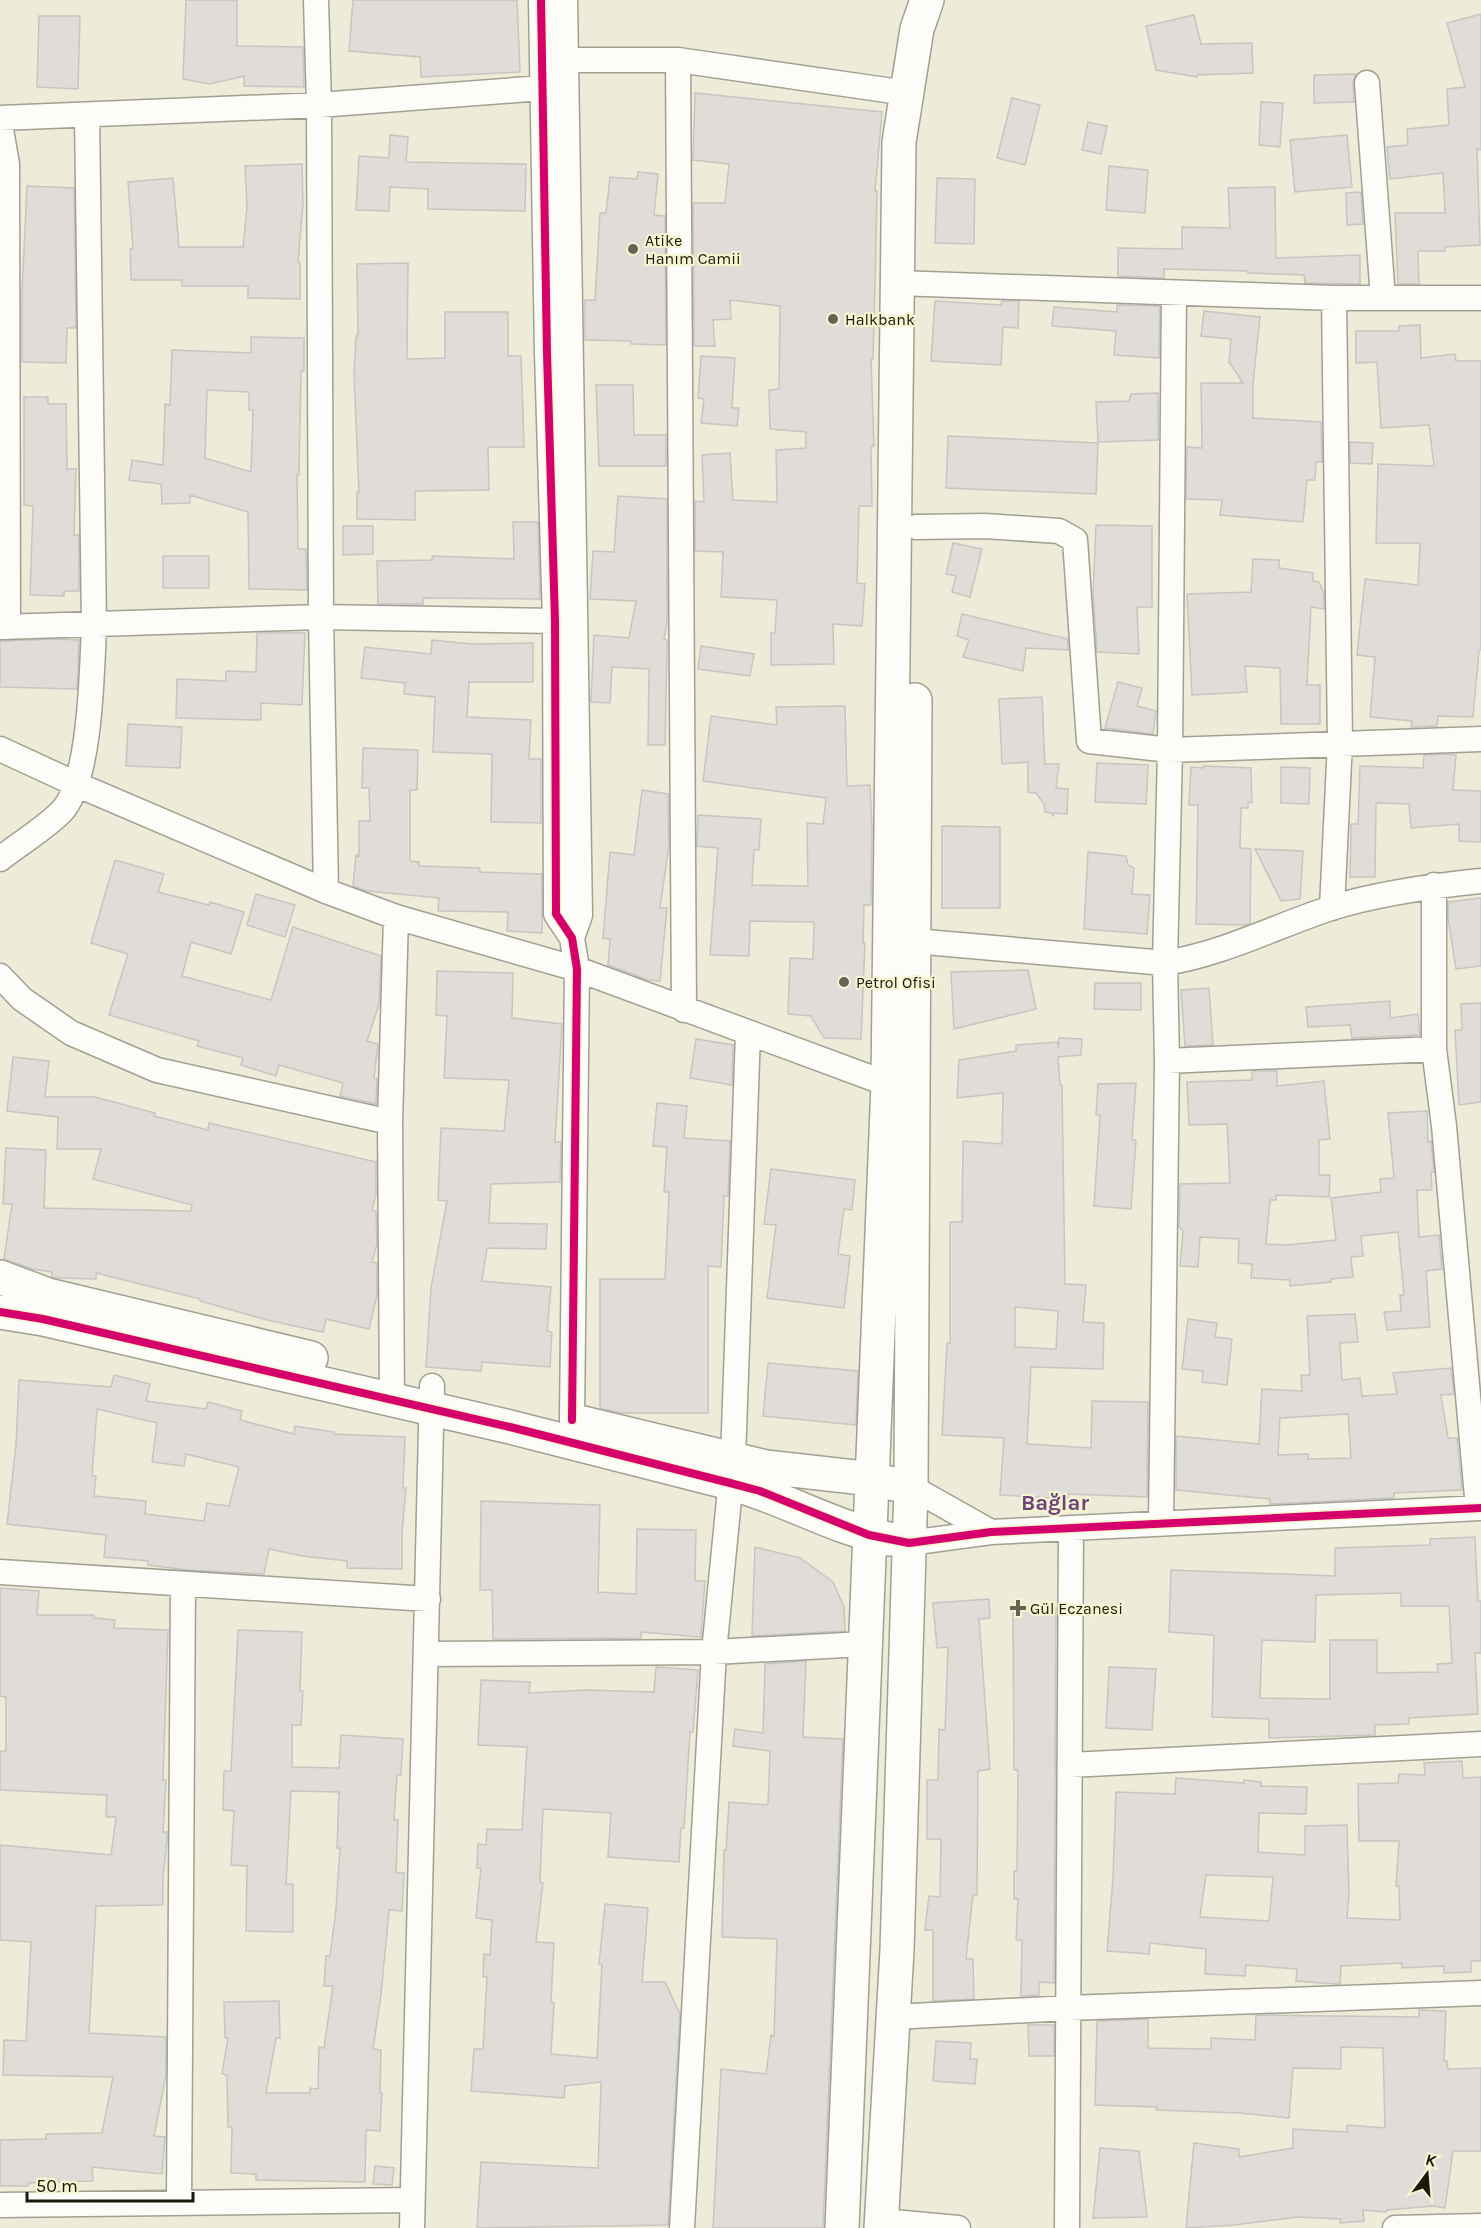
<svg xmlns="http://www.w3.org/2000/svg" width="1481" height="2228" font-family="Karla,sans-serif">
<rect width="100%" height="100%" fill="#eeecd9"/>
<!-- building -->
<path fill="#e0dcd8" stroke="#c9c4c1" stroke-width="1.5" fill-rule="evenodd" d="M186,0H237V46L303,47L304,87L244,86V76L210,84L183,79Z
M353,0H517L520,72L421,77L420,57L349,51Z
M1481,14V150L1477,149L1480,245L1445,247V251H1418L1419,284H1398L1395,213H1445L1443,173L1390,179L1387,147L1408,145L1407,129L1449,125L1447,89L1465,87L1447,23Z
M1194,15L1201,44L1252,43L1253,73L1197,75V77L1156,70L1146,26Z
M39,16H80L78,89L37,87Z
M1356,74L1353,83L1354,102L1314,103V75Z
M695,93L882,112L875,191H877L875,285L873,359H871L874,446L871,447L872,506H859L857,583L865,584L862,626L833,624L834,664L771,665V633H775L777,600L721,597L723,552L695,551V501L704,502L702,455L730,453L733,500L777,502L776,450L806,448V432L770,429L769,390L779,389L780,306L730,300L731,319L713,320L715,346H694L693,203H725L729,164L693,160Z
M1012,98L1040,105L1025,165L997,158Z
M1261,102L1283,103L1280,147L1259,145Z
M1088,122L1107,126L1101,154L1082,150Z
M390,135L408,137L406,162L526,164L525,211L428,209V189L390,187L389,211L356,210L359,156L389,158Z
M1347,135L1352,187L1295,192L1290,140Z
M302,164L303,204L298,262H300V299L248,298V286H182V280H131L130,249H133L128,182L173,178L179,247H243L247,208L245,166Z
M1109,166L1148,170L1145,213L1106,210Z
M638,172L658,174L654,215L665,216L666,345L631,344V341L585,340V300H595L600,213H606L610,177L637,179Z
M937,178L975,179L974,244L935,243Z
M27,186L74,188L76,328H67L66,363L22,362V292Z
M1275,187L1276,258L1360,255V284L1305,283L1304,275L1248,273V271L1164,269V278L1118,276V248L1182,249V227L1230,228L1228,188Z
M1361,192L1363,224L1347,225L1346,193Z
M408,263L407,359L445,358V312H508V356H521L524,447H488L489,490L415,491V520L357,519V492H359L354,374L356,336H358L357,264Z
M935,301L1001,305L1002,301H1019L1018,328L1003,327L1001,365L931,361Z
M1117,305L1160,306L1159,358L1114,355L1116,331L1052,326L1054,307L1117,312Z
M1204,311L1260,317L1253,384V418L1321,422L1322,462H1316L1315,480H1307L1303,522L1220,515L1222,500L1186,499L1187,447L1202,448L1201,383H1243L1229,362L1231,339L1201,336Z
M1420,325L1421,358L1455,354L1456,361H1481V650H1479L1473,717L1438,716L1437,726L1411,727L1412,721L1370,717L1375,657L1357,655L1365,579L1418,585L1420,543H1376L1378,464L1434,466L1429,425L1381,428L1377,362L1356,363V331H1399V326Z
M251,337L304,338V371H301L299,475H297L298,549H306L307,590L249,589L248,512L190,495V503L162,504L161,484L129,480L132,460L163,465L165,404L170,405L172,350L251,353ZM207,390L249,392V410H253L251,472L205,458Z
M701,356L735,358L732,408H739L737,426L701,423L704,399L698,398Z
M596,385H633L634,435H666V466H599Z
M1158,393V440L1098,442L1096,402L1129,401L1131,394Z
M24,397H48V404H66L67,469H76L74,535H79V591H64V596L30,595L33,506L24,505Z
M948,436L1098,443L1096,494L946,488Z
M1350,442L1373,443L1372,464L1350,463Z
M618,496L667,499V623L664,639L667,640V645L665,745H648L649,669L612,667L610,703L591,702L594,635L629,638L636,601L590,599L593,551L614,552Z
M513,522H538L540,599L423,598V604H378L377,561L432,560V556L514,559Z
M1096,525L1152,526V607H1137L1139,654L1097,652L1093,594Z
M343,526H373V554L343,555Z
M953,543L982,549L970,597L952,592L956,576L946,574Z
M163,556H209V588H163Z
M1253,559L1279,560V568L1313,573V581L1319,582L1324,593V609L1311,607L1307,685H1320V724H1281L1280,668L1245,666L1247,692L1192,695L1187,594L1251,592Z
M962,614L1068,639V650L1026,648L1023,671L963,657L969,640L957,636Z
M257,633H305L302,705L261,703V720L176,718L177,679L226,681V671L256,672Z
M57,639L79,640L77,689L0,687V641Z
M432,640L472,644L533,643V682H469L467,717L531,720L529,759H541V823L491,822L492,754L433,752L435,697L404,694L405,683L361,678L365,647L431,654Z
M701,646L754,654L750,676L698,669Z
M1118,682L1142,688L1137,706L1156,711L1153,734L1105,728Z
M1042,697L1045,764H1059L1056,788L1068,789L1067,814L1054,813L1053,816L1051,813L1045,812L1044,804L1036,793L1028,792V762L1002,764L999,699Z
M845,706L847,786L870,785L872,828L871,905H864L863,943H865L861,1039L824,1038L811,1016L788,1014L790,958L813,959L814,922L750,921L749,956L710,955L718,848L697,846L698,815L761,819L759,850H754L752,885L808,886L807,823L823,824L826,798L703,781L711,716L777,725L776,707Z
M128,724L182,727L180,768L126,766Z
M363,748L418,750L417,790H410V861L419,862V866L480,868V872L542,874V933L507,931L508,912L438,911L439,898L367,891L353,886L356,855L359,856V821H370L369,788H362Z
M1446,754L1456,755L1453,790L1481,791V842L1459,841V824L1411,828L1409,804L1376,803L1375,877H1350L1351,824H1358L1360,766L1423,768L1424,755Z
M1097,763L1148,765L1146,804L1095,802Z
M1204,766L1251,768L1252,803L1248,802V808H1241L1240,848L1251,849L1250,923L1246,925L1196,924L1198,805H1189L1191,767L1203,768Z
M1281,767L1310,768L1309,804L1281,803Z
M642,790L668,794L669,845L660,908H667L660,981L648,980L608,965L610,939L603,938L610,852L634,855Z
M942,826L1000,827V908H942Z
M1255,849L1303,851L1300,899L1281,901Z
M1088,852L1126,856L1128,865L1134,868L1132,894L1150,895L1147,934L1084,929Z
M115,860L164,874L158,892L209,905L210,902L244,912L231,954L191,942L182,976L271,1000L293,927L381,956L379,1004L367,1041L378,1044L374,1078L377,1079L376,1104L340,1096L343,1083L279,1065L276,1076L241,1065L243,1058L197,1046L199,1041L109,1015L128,954L91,943Z
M256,894L295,905L285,937L247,925Z
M1481,898V966L1456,969L1448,918V902Z
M1028,970L1036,1009L954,1029L951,972Z
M437,971L513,973L512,1018L562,1024L555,1142H561L560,1182L491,1184L489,1223L547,1224L546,1249L487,1248L482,1281L551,1287L547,1331L552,1332L550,1367L482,1362L481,1371L426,1367L431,1288L447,1201L438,1200L441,1128L504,1131L509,1080L444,1078L447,1016L436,1015Z
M1095,983H1141V1010L1094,1009Z
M1209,988L1213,1045L1185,1046L1181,990Z
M1390,1001V1018L1418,1014L1420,1035L1352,1038L1350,1025L1308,1027L1306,1007Z
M1481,1003V1102L1459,1105L1455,1030H1462L1461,1004Z
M1059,1038L1082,1039L1081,1055L1058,1057L1060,1085H1062L1065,1284L1086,1285L1083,1322L1104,1323L1103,1369L1031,1367L1027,1444L1091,1448L1092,1401L1148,1402L1147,1497L1068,1494V1499L1000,1495L1004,1438L942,1435L947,1343H950V1222H962L963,1141L1002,1144L1003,1093L957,1098L959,1060L1016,1051V1045L1058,1042V1048ZM1015,1307L1058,1311L1056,1349L1015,1347Z
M696,1039L733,1045L732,1085L690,1078Z
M13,1057L49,1061L45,1097H95L155,1113L154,1116L208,1130L209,1123L376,1162V1195L372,1210L376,1211L377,1244L372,1262L377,1263V1295L369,1329L326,1319L323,1332L267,1320L200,1301V1299L96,1273V1279L58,1278L52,1277V1272L32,1269L4,1259L12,1204H3L6,1148L46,1150L44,1208L191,1211L192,1205L93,1179L101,1149H57L58,1117L7,1111Z
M1252,1071H1277V1086L1324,1081L1330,1139L1319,1140V1175H1330L1329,1197L1276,1195V1200H1270L1266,1244L1287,1245L1336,1240L1331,1198L1381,1192L1380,1179L1394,1178L1388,1113L1427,1111L1428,1142L1431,1141L1434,1172H1431L1432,1190H1417L1419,1237L1439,1235L1442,1269L1426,1271L1430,1327L1387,1330L1384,1312L1401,1311L1400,1295H1404L1398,1232L1361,1236L1363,1256L1351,1257L1353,1277L1331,1279V1282L1290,1286V1280L1251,1278L1252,1264L1238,1263L1239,1239L1200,1237L1198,1267L1180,1266L1183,1231L1179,1227L1180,1184L1230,1183L1227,1124L1189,1125L1187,1082L1252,1080Z
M1136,1083L1132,1140H1136L1131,1209L1094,1206L1100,1115H1096L1098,1084Z
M657,1103L687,1106L684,1138L730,1141L728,1196H724L721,1267L708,1266V1413H621L600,1408V1279H665L669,1192H664L667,1147L653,1146Z
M771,1169L855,1180L852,1210L844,1209L838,1254L850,1256L844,1308L767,1298L776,1225L764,1224Z
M1355,1314L1358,1342L1340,1343L1342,1380L1360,1378L1362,1396L1397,1394L1393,1373L1451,1368L1454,1394L1441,1395L1448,1438H1457L1462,1490L1394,1493V1498L1270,1504V1499L1176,1490V1436L1259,1444L1262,1389L1302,1391L1301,1375H1310L1307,1316ZM1348,1414L1351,1458L1308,1459V1454L1278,1455L1280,1418Z
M1188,1319L1217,1323L1215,1337L1232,1339L1227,1385L1202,1382L1203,1371L1182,1369Z
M768,1363L858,1371L856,1425L763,1416Z
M114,1375L150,1384L146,1401L206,1409L208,1402L242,1411L240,1420L294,1434L295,1426L334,1432V1434L405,1437L403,1488H406L402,1533V1569L347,1568V1561L302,1556L269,1549L264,1574L188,1570L148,1565V1561L104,1557L106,1535L7,1524L16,1445L19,1380L111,1387ZM97,1409L157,1423L152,1462L184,1466L186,1454L239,1467L229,1506L207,1503L204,1521L145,1514L146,1501L94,1496L96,1476H92Z
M481,1501L600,1505L598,1592L636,1594L637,1529L696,1530L695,1581H705L701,1637L641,1632V1638L493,1639L492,1590H480Z
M1475,1537L1478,1601H1481V1653H1475L1478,1714L1409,1718V1724L1375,1725V1735L1269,1738V1719L1212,1717L1214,1635L1169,1632L1171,1570L1335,1576V1548L1430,1545V1539ZM1401,1593V1606H1449L1452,1663L1437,1664L1438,1672L1377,1673V1640H1330V1699L1260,1698L1262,1640L1315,1642L1316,1595Z
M755,1547L800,1558L833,1582L844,1607L845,1631L752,1636Z
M0,1588L39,1591L37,1615H94V1618L115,1620L114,1628L168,1630L163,1780H166L163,1832H167V1839L163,1878V1905L96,1906L89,2033L166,2037V2075L154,2136L165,2137L162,2174L92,2167L93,2181L28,2183V2186H0V2140L46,2139V2134L102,2133L113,2077L3,2075L4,2040L26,2041L31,1942L0,1940V1845L111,1855L116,1817H106L107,1795L0,1790V1751H6V1697L0,1696Z
M989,1599L990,1618L979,1619L990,1769L978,1771L977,1895H973L966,1959H973L974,1999L933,2001V1930H925L929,1896L940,1897L941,1839H927V1780H938L939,1729L945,1730L948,1647L937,1648L933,1603Z
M1013,1608H1056L1054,1983L1039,1982V1995L1021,1996L1022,1940H1016L1018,1899H1014V1871H1017L1018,1770H1014Z
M238,1630L302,1632L300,1691H303L301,1725H292V1767L339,1768L341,1735L403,1739L401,1775H397L394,1820H398L396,1873H404L402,1911L389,1910L381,1995L373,2049L381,2050L380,2093H382L380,2131L366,2130L365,2182L256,2180V2174L231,2173L232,2127H228L227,2075L222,2074L228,2038H225L224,2002L279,2001L280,2038H276L266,2093H310V2088L318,2089L319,2047L324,2048L333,1986H324L326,1956H330L336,1909L340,1848H337L339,1792L291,1791L286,1884H293V1932L246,1931L247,1866L231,1865L234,1811L223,1810L224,1771H231Z
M806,1661L803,1737L843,1739L823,2228H713L721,2069L766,2074L771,2035L774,2036L777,1939L722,1937L724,1850H726L729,1802L768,1805L770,1751L733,1746L735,1729L763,1733L765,1664Z
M656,1667L698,1670L693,1732H690L684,1828H681L679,1862L608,1857L611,1813L543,1809L540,1882L543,1883L536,1942L554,1943L551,2002L554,2003L551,2054L597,2058L602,1965L599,1964L605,1904L648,1908L642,1982H665L680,2014L668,2225L477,2228L481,2162L598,2168L601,2082L565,2086L564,2098L471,2091L474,2049H483L487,1977H483L484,1954L490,1955L492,1920L476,1918L481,1868H477L478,1844L486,1845L487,1829L522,1830L527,1747L478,1745L481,1680L530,1682L529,1693L586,1690L654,1692Z
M1109,1667L1156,1669L1152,1730L1106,1728Z
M1462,1761L1463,1778L1481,1777V1961H1471V1972L1444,1973V1966L1402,1968V1963L1341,1966L1340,1984H1334L1296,1981L1297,1969L1246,1965L1245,1976L1205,1974L1206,1949L1150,1943L1149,1954L1107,1951L1113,1878L1116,1792L1175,1794L1176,1778L1244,1783V1780L1261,1782V1786L1307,1787L1306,1814L1259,1813L1258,1852L1305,1855V1826L1347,1825L1349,1894L1347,1918L1400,1920L1399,1886H1396L1399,1841H1359L1358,1784L1398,1783L1399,1774L1425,1775L1424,1763ZM1206,1875L1273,1877L1269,1921L1200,1917Z
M1419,2010L1446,2011L1444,2061H1447L1448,2069L1481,2068V2151H1453L1445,2208L1433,2206L1387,2210L1386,2212L1363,2210L1364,2221L1340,2223L1341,2219L1297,2217L1234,2225L1186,2228L1194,2143L1239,2149V2157L1293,2148V2129L1347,2132V2125L1385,2128L1383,2048L1341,2047V2069L1293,2068L1289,2118L1240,2113L1156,2110L1157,2107L1095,2105L1097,2021L1148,2019V2048L1211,2049V2038L1255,2040L1256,2015L1419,2017Z
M1028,2025H1054V2056H1029Z
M936,2041L971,2043L970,2059H977L975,2084L933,2081Z
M1100,2148L1139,2151L1147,2217L1093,2218Z
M375,2166L394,2168L392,2185L373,2184Z"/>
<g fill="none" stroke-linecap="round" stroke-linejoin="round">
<!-- street casing -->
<g stroke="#a1a091" stroke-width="27">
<path id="street" d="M316,0L319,105L321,617L326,891
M541,0L547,353L555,621L556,914L572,938L577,969L572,1420
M565,0L580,915L572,938
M678,60L684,1010
M1367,83L1383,298
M0,118L319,105L542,88L565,60H678L907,93
M0,124L7,164L8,627
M897,283L1334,298H1481
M916,527L985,526L1059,531L1075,540L1089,741L1170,750L1481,739
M0,627L321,617L555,621
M0,749L78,785L326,891L396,917L577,969L888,1084
M0,859C18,845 48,826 62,811C91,780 92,668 94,625L87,115
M1434,885V1049L1444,1126L1478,1508
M1332,908L1340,742L1334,298
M914,941L1165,963C1223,954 1276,926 1331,908C1380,893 1431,886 1481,881
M0,976L22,999L71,1033L157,1070L390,1122
M1167,1061L1434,1049
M392,1400L390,1122L396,917
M911,1487L991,1532
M1161,1523L1167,1061L1165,963L1170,750L1174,293
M909,1543L991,1532L1481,1508
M0,1572L428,1599
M426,1654L714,1652L864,1644
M1070,1765L1481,1744
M893,2017L1068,2008L1481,1993
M179,2202L183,1584
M0,2205L412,2200
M882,2221L958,2228
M412,2228L432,1386
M682,2228L714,1652L733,1459L748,1033
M1067,2228L1071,1528
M1395,2228L1481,2226"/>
</g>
<!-- secondary casing -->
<g stroke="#a1a091" stroke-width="36">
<path id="secondary" d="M0,1277L48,1295L311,1358
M0,1312L43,1319L510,1427L730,1483C785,1498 834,1528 889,1539
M583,1423L766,1467L872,1479L894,1484
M842,2228L888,1084L899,142L917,29L927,0
M881,2228L897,1950L911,1487L915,700"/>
</g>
<!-- street -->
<use href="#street" stroke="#fcfcf9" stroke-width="24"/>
<!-- secondary -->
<use href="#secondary" stroke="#fcfcf9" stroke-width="33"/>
<!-- cycleway casing -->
<g stroke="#f6f4d1" stroke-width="11">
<path id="cycleway" d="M541,0L547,353L555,621L556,914L572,938L577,969L572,1420
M0,1312L43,1319L510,1427L730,1483L760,1491L869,1535L909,1543L991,1532L1481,1508"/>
</g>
<!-- cycleway -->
<use href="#cycleway" stroke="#d6006c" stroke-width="8"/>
</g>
<!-- markers -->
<g fill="#646354" stroke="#f6f4d1" stroke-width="2">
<circle cx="633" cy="249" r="6"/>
<circle cx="833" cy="319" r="6"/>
<circle cx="844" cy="982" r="6"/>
<path d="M1015 1599h6v6h6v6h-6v6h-6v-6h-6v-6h6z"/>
</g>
<g text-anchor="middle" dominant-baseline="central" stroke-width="4.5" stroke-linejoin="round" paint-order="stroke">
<!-- poi labels -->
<g font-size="16" fill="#1a190c" stroke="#f6f4d1" text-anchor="start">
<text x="645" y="240">Atike<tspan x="645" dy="18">Hanım Camii</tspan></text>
<text x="845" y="319">Halkbank</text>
<text x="856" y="982">Petrol Ofisi</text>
<text x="1030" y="1608">Gül Eczanesi</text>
</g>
<!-- district labels -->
<g font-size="22" font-weight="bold" fill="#6d437b" stroke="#f6f4d1">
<text x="1055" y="1503">Bağlar</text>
</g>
</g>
<!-- north arrow -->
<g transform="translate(1427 2174) rotate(16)" stroke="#f6f4d1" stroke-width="4.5" paint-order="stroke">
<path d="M0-4.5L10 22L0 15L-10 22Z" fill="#1a190c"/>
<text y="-9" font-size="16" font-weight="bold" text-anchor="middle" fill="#1a190c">K</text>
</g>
<!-- scale -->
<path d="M27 2192v9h166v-9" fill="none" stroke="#1a190c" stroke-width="3"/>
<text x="36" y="2192" font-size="18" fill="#1a190c" stroke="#f6f4d1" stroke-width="4.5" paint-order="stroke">50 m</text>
</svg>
